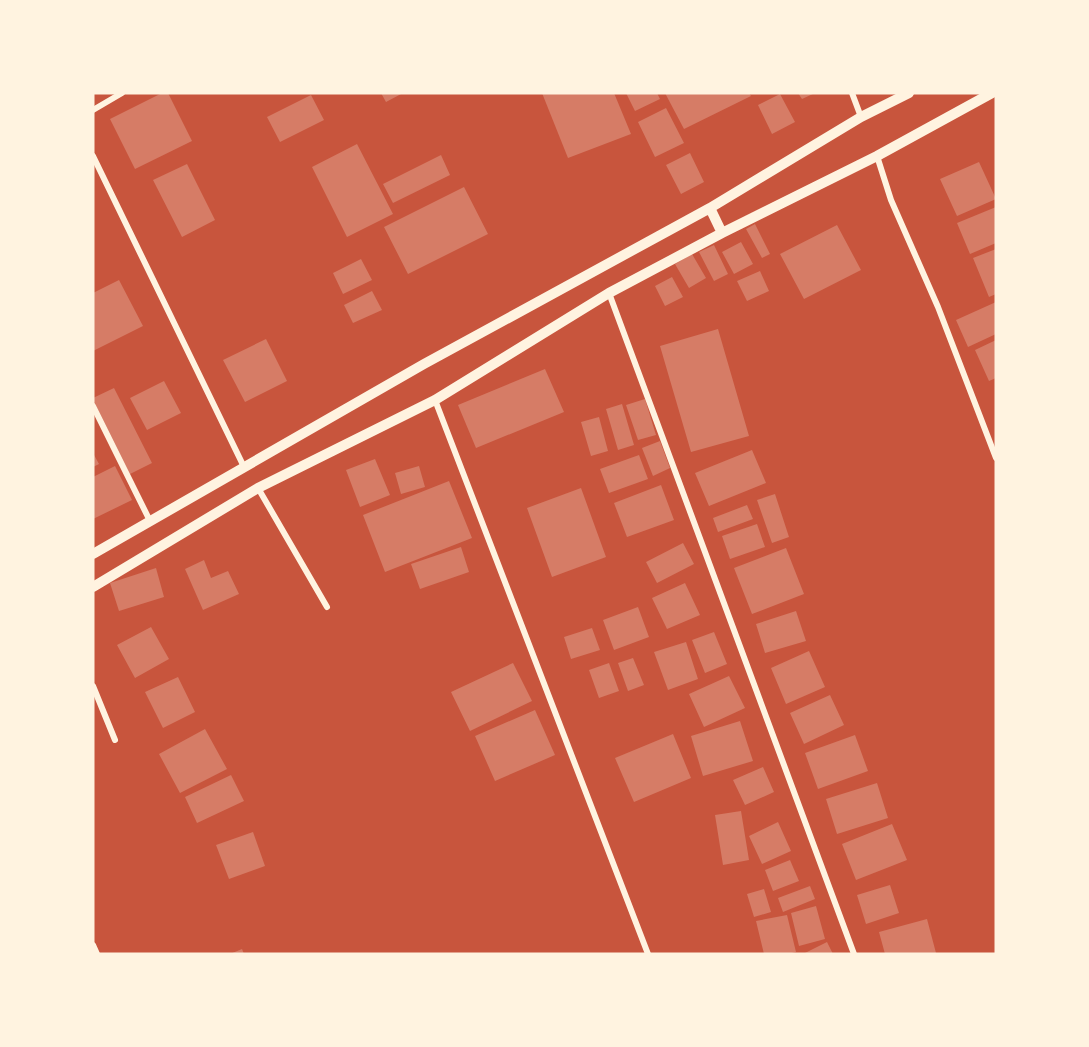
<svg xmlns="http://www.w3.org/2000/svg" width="1089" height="1047" font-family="'Exo 2',sans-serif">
<rect width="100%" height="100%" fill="#c8553d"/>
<!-- building -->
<path fill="#d67c66" d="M162,93H168L192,141L135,169L110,119Z
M381,93H403L386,102Z
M542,93H614L631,134L568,158Z
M626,93H657L660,99L635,111Z
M665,93H749L751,96L684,129Z
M798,93H815L802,99Z
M780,94L795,122L772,134L758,105Z
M311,95L324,120L280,142L267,117Z
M666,108L684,143L655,157L638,122Z
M357,144L393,214L347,237L312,167Z
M690,153L704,182L681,194L666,165Z
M441,155L450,175L393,203L383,184Z
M979,162L996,199L957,216L940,179Z
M187,164L215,220L182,237L153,180Z
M464,187L488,234L408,274L384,227Z
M996,207V243L970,254L957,223Z
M755,224L770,254L762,258L746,229Z
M837,225L861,270L804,299L780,254Z
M741,242L753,264L734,274L722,252Z
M714,245L728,274L714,281L699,252Z
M996,249V294L989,297L973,258Z
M692,254L706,278L689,288L675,264Z
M361,259L372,280L343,294L333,273Z
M760,271L769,291L747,301L737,281Z
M672,277L683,297L665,306L655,286Z
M119,280L143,326L93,351V293Z
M372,291L382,310L353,323L344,305Z
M996,302V334L968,347L956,320Z
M718,329L749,436L691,452L660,346Z
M266,339L287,381L245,402L223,360Z
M996,340V378L989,381L975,350Z
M545,369L564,412L476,448L458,405Z
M164,381L181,413L147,430L130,398Z
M114,388L152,463L130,474L93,400V398Z
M645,399L656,435L638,440L626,405Z
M622,404L634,445L618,450L606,409Z
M599,417L608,451L591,456L581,422Z
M660,441L670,468L653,476L642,448Z
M752,450L766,483L709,506L695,473Z
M93,453L99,464L93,467Z
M639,455L648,479L609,493L600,469Z
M375,459L390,495L360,507L346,470Z
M115,466L132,500L93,519V477Z
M419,466L425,487L401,494L395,473Z
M449,481L472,538L385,572L363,515Z
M661,485L674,520L627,537L614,503Z
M581,488L606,557L552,577L527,508Z
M775,494L789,537L772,543L757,500Z
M747,505L753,519L718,532L713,518Z
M757,524L765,547L730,559L722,536Z
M683,543L694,564L657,583L646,562Z
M461,547L469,572L420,589L411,564Z
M786,548L804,594L752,614L734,568Z
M204,560L211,578L228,571L239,594L203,610L185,569Z
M156,568L164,597L119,611L110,583Z
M685,583L700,615L667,629L652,598Z
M638,607L649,637L614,650L603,620Z
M796,611L806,641L765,653L756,624Z
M151,627L169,659L135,678L117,645Z
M592,628L600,650L571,659L564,637Z
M714,632L727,664L705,673L692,640Z
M686,642L698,679L668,690L654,652Z
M809,651L825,687L786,704L771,668Z
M633,658L644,685L628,691L618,663Z
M513,663L532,701L470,731L451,692Z
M609,663L619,691L599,698L589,670Z
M729,676L745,708L704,727L689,694Z
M178,677L195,712L163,728L145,692Z
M830,695L844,725L804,744L790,713Z
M535,710L555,755L495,781L475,736Z
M740,721L753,761L703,776L691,736Z
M205,729L227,769L180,793L159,754Z
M673,734L691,778L634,802L615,758Z
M855,735L868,771L818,789L805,753Z
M763,767L774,792L745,805L733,780Z
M231,775L244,801L197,823L185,797Z
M877,783L888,818L837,834L826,799Z
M741,811L749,860L723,865L715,815Z
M778,822L791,851L762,864L749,836Z
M892,824L907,860L856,880L842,844Z
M253,832L265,866L229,879L216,845Z
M790,860L799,881L773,891L765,870Z
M890,885L899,913L866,924L857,895Z
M810,886L815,899L783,912L778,898Z
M764,889L771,912L754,917L747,894Z
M816,906L825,939L799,946L791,913Z
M787,915L796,952L788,954H764L756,921Z
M927,919L936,953L885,954L879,932Z
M827,942L833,954H803Z
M242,949L244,954H230Z"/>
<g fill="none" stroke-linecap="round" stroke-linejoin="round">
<!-- minor -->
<path stroke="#fff3e0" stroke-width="6" d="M852,93L861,117
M93,110L122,93
M93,156L244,467
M877,156L891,200L938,307L996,458
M609,293L854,954
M435,400L648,954
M93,406L150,521
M258,488L327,607
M93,686L115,740
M93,945L97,954"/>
<!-- tertiary -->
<path stroke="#fff3e0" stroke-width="10" d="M710,208L722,233
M93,554L424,364L710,208L861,117L909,93
M93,587L258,488L435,400L609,293L722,233L877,156L992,93"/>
</g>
<!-- border -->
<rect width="1089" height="1047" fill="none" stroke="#fff3e0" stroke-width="189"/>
</svg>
